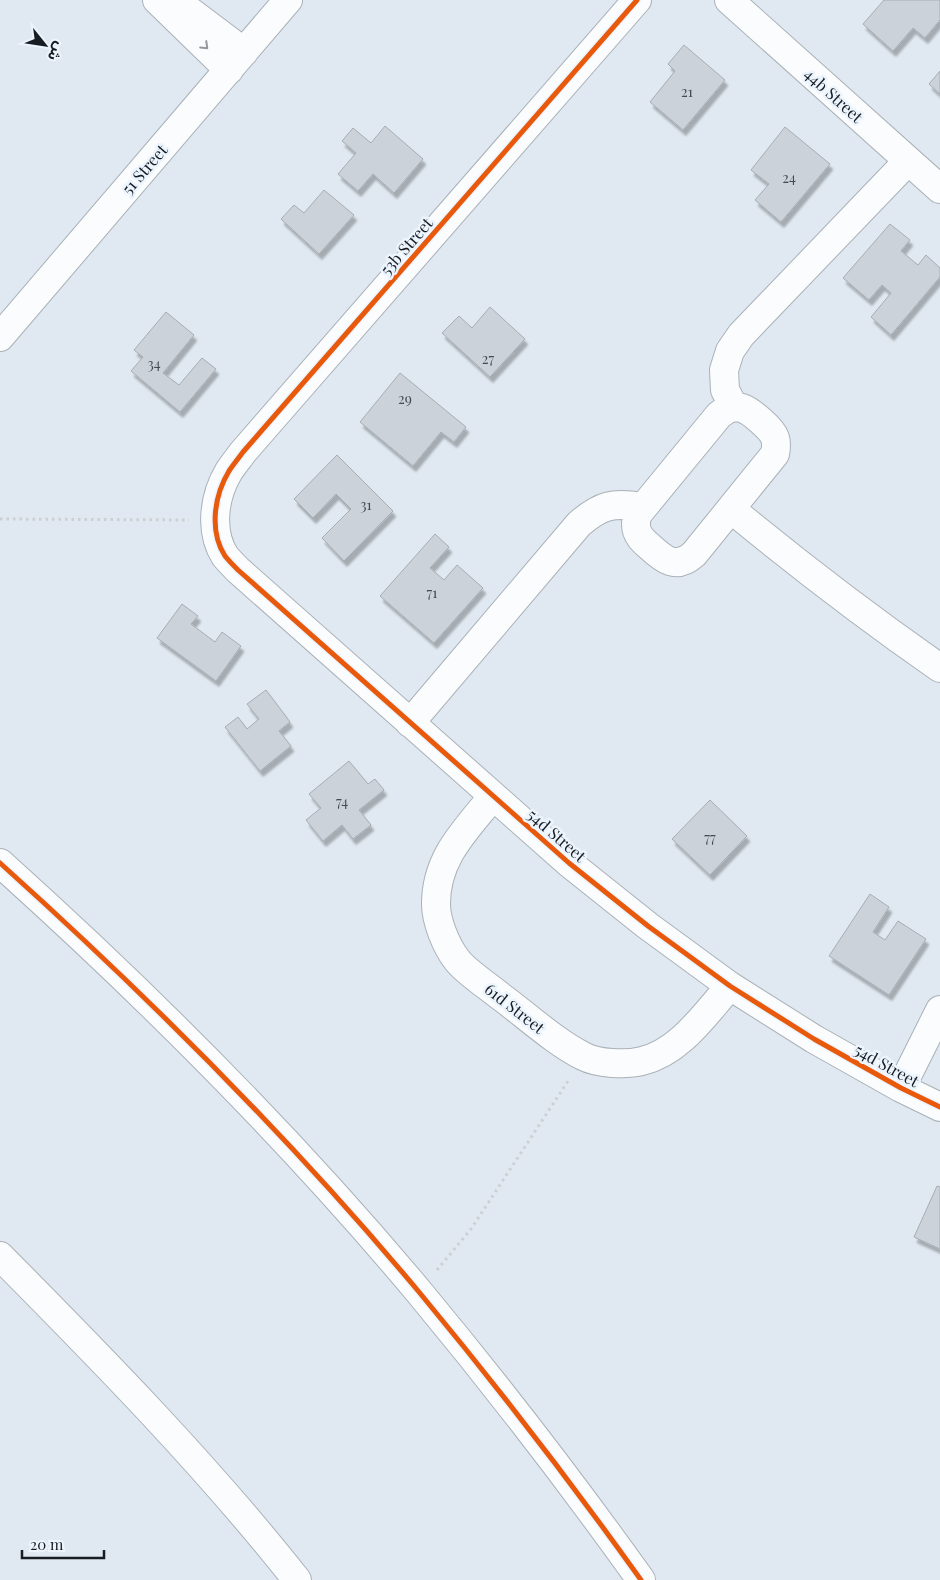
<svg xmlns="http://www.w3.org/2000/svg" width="940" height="1580" font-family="'Playfair Display','Noto Sans Arabic',serif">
<defs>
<filter id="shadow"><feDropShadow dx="3" dy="5.5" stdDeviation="1" flood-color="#0004"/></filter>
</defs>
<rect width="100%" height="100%" fill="#e0e9f1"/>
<!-- building -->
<path fill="#ccd2d9" stroke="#a6acb3" filter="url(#shadow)" d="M884,0H940V20L925,38L913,28L893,51L863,24Z
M684,45L725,80L683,130L650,102L675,71L668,64Z
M940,71V94L929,84Z
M385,126L423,159L394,193L373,174L358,191L338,174L356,153L342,141L353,128L371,143Z
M785,127L830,164L781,222L755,200L769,184L751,170Z
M324,190L354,215L319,254L281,219L294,205L304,213Z
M890,224L910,240L901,251L918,265L926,255L940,268V277L891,335L871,317L891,293L882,285L869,300L843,278Z
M490,307L525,339L490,377L442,333L459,316L472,328Z
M166,312L194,335L163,373L179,385L202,358L216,369L180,412L131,371L143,357L134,350Z
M400,373L466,427L454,442L441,432L413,466L360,422Z
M337,455L393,511L344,561L322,538L351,509L336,494L313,518L294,499Z
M435,534L449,547L430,568L444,580L457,565L483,588L434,643L380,596Z
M182,604L198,616L191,624L215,642L222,632L241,646L216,681L157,638Z
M266,690L290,722L279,731L291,746L260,771L225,727L238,717L247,729L259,719L247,704Z
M349,761L368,784L375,779L384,790L359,810L371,825L353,839L342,825L323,841L306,820L321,808L309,794Z
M710,800L747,836L710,875L672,839Z
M870,894L889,907L873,932L885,940L898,921L926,939L889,995L829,956Z
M937,1186L940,1187V1249L914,1237Z"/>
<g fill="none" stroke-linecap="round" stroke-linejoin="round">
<!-- minor casing -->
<g stroke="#aab1b7" stroke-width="30">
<path id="minor" d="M157,0L229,70
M637,0L243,452C238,459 233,465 229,471C214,496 209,531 225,556C229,561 234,566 238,570L569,863L648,926L730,986L814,1039L901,1088L940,1107
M729,0L940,189
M187,9L244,52
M0,337L288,0
M734,407C737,408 739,407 742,408C751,411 772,429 775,438C777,444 776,449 775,454L694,554C676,570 664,560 649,546C644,542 639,537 637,531C635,525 636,520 637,515L719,415L726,410Z
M734,407L725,390L724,370L730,351L741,335L908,161
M731,509C799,565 868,618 940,668
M410,723L579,524C601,505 613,502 642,507
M493,796C466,830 436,857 436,904C436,921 446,946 457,960C466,972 488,986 500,996C526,1015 555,1042 583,1056C598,1064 626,1065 642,1061C680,1052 705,1014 730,986
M0,863C149,997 291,1139 419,1292C497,1386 571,1482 641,1580
M901,1088L940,1010
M0,1256C103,1360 206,1465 297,1580"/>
</g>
<!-- path -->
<path stroke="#cdd0d2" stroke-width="3" stroke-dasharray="2.5 4" stroke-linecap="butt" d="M0,519L189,520
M437,1270L471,1229L570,1078"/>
<!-- minor -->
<use href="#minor" stroke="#fafcfd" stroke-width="28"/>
<!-- cycleway casing -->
<g stroke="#ecf5fe" stroke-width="8">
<path id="cycleway" d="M637,0L243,452C238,459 233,465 229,471C214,496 209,531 225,556C229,561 234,566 238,570L569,863L648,926L730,986L814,1039L901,1088L940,1107
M0,863C149,997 291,1139 419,1292C497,1386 571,1482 641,1580"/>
</g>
<!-- cycleway -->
<use href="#cycleway" stroke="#e8590c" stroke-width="5"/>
</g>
<!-- one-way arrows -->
<defs><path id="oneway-chevron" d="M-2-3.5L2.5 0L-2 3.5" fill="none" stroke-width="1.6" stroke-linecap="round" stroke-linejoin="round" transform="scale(1.25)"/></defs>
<use stroke="#94989a" href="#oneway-chevron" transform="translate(205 46) rotate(44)"/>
<g text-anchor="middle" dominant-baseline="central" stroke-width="5" stroke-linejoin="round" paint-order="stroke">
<!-- number labels -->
<g font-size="14" fill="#444a50">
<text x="687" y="91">21</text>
<text x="789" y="177">24</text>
<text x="488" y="358">27</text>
<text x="154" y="363">34</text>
<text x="405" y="398">29</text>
<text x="366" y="504">31</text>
<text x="432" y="592">71</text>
<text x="342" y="801">74</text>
<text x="710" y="837">77</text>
</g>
<!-- street labels -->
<g font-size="16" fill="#171d22" stroke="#ecf5fe">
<text transform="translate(834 95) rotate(42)">44b Street</text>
<text transform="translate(144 169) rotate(-49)">51 Street</text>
<text transform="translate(406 246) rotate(-49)">53b Street</text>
<text transform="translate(557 835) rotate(41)">54d Street</text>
<text transform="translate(515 1008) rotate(38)">61d Street</text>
<text transform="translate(887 1065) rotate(29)">54d Street</text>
</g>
</g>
<!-- north arrow -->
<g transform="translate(45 45) rotate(120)" stroke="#ecf5fe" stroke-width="4" paint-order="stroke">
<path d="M0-4L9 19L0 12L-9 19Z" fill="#171d22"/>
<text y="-8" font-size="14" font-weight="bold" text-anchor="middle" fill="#171d22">ش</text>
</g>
<!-- scale -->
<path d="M22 1550v8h82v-8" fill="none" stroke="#171d22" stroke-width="2.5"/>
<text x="30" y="1550" font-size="15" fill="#171d22" stroke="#ecf5fe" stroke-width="4" paint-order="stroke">20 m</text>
</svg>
